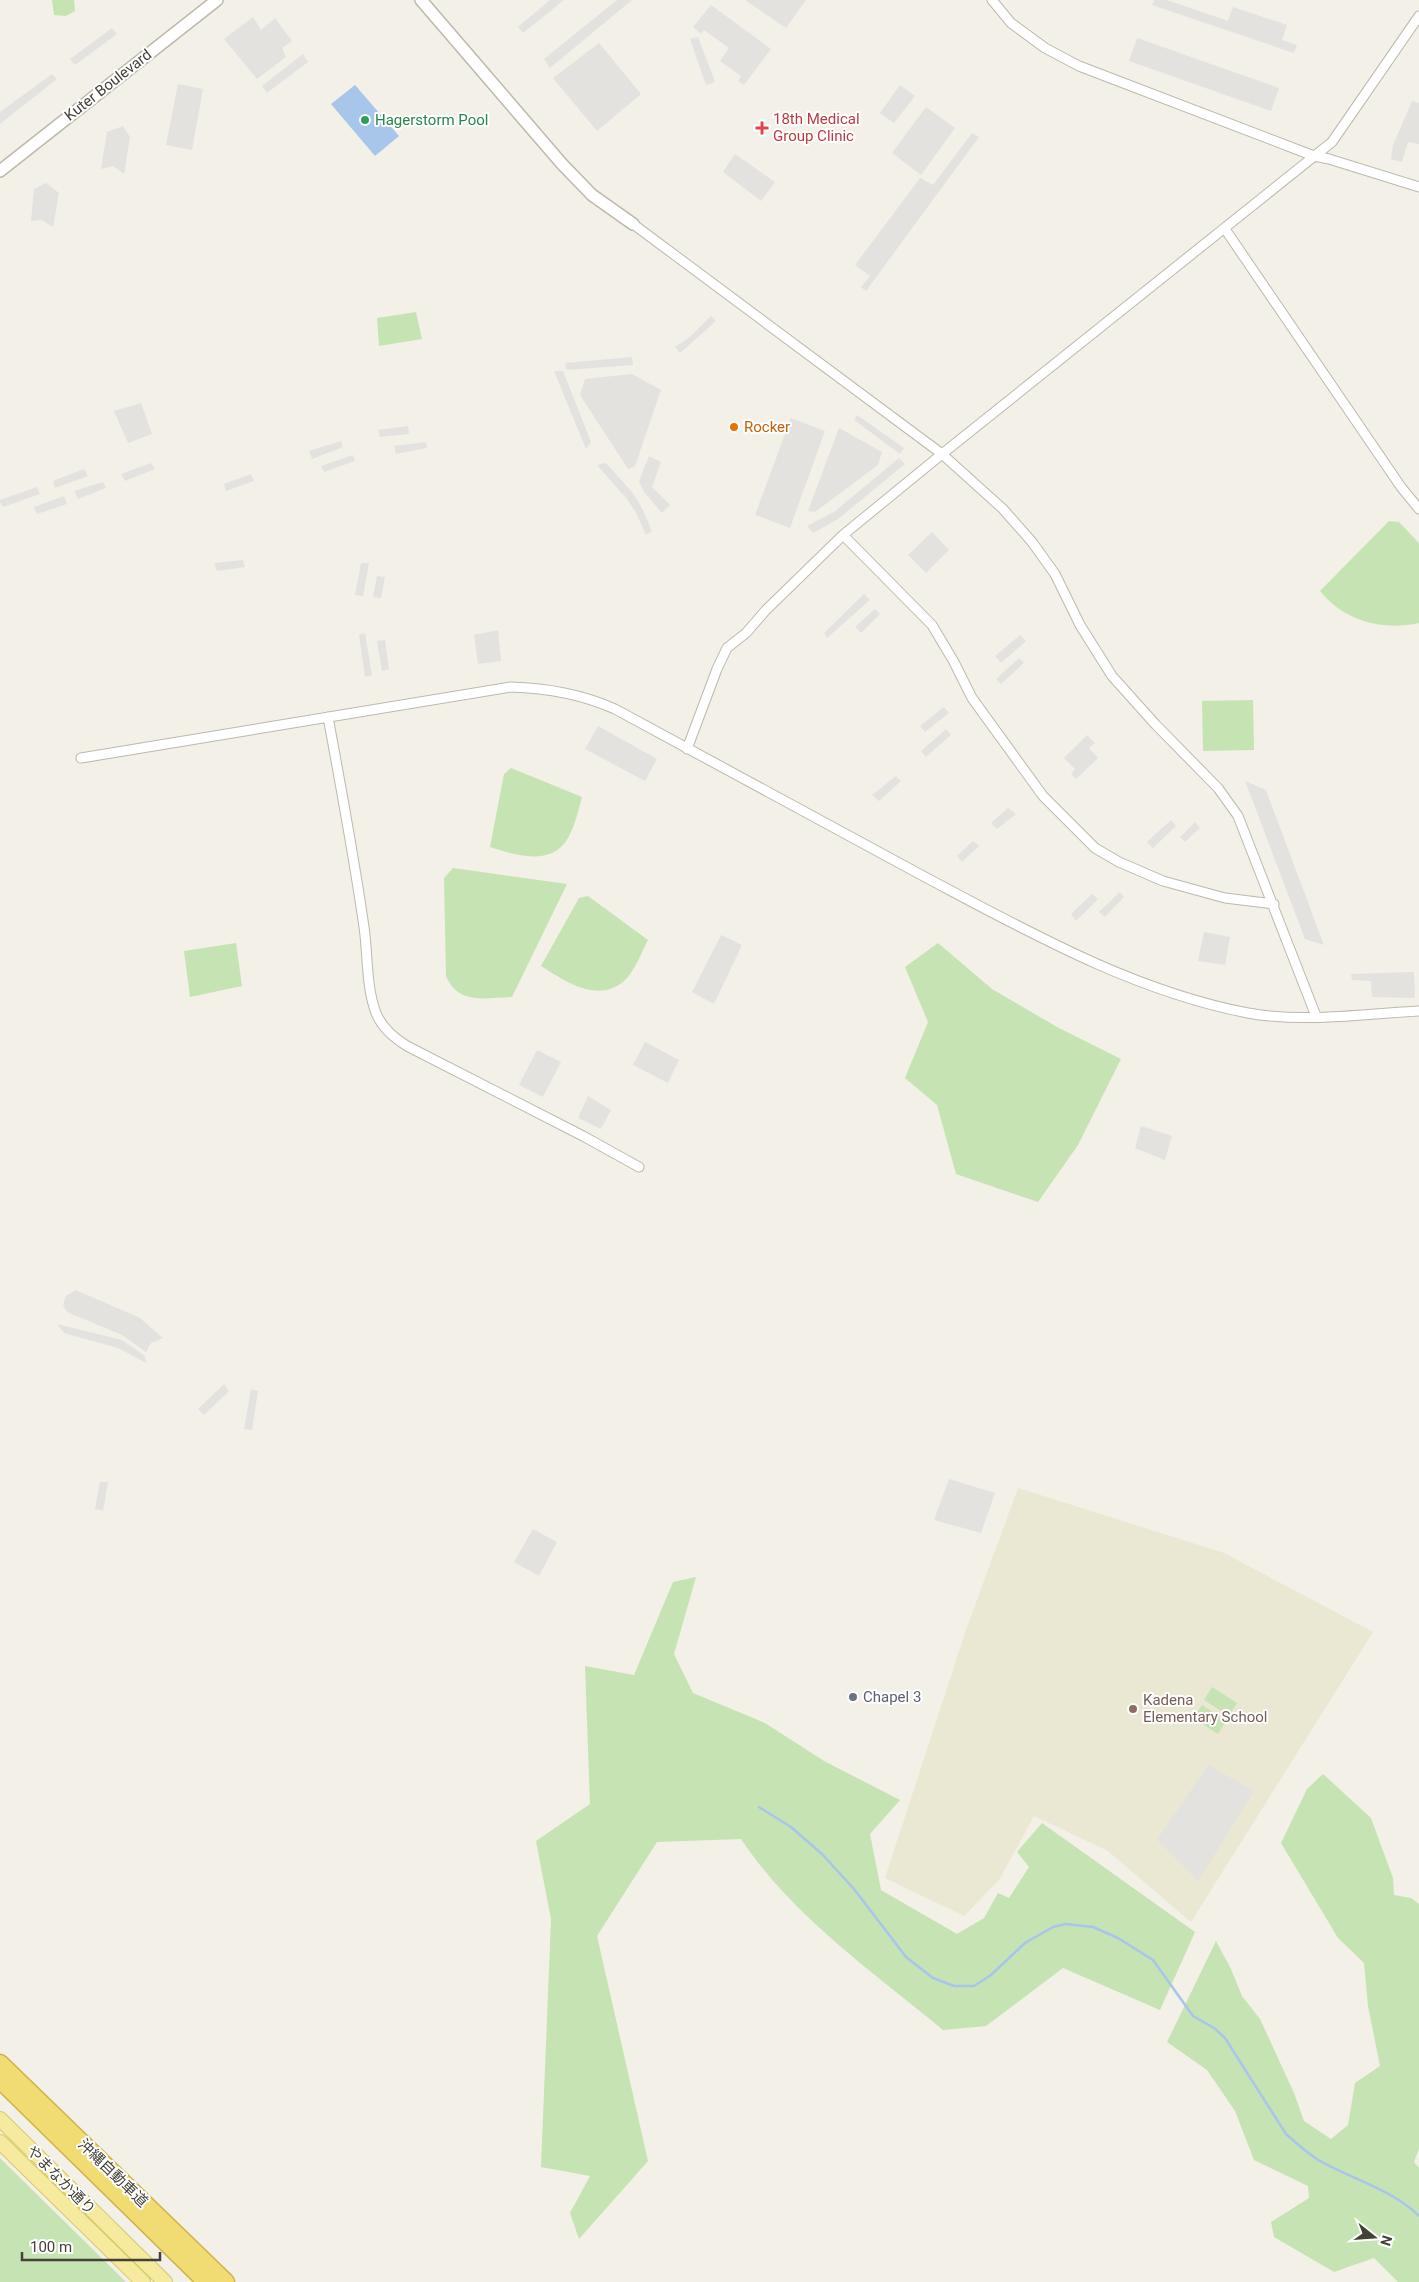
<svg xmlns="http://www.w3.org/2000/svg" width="1419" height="2282" font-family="Roboto,'Noto Sans JP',sans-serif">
<rect width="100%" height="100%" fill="#f2f0e7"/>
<!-- education -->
<path fill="#eae7d2" d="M1018,1488L1224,1553L1373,1632L1191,1922L1108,1851L1034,1816L999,1880L964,1916L885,1878L965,1633Z"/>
<!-- green -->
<path fill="#c6e3b3" d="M52,0H74L75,11L66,16L54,15Z
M416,312L422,339L379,346L377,318Z
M1389,521L1399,522L1419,543V623C1382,631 1344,621 1320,591Z
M1253,700L1254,750L1203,751L1202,701Z
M511,768L582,797C578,811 575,826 568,838C552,867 514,855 490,847L504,774Z
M453,868L567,884L512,997C486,998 458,1005 446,976L444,878Z
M588,896L648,940C641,953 635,971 624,981C597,1004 565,981 541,966L579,898Z
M236,943L242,986L190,997L184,951Z
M938,943L992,989L1057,1027L1121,1059L1078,1145L1038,1202L956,1174L937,1105L905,1078L928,1022L905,967Z
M696,1577L674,1654L693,1693L765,1723L824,1761L900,1800L870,1834L881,1890L957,1934L984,1918L998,1893L1009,1898L1029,1867L1017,1852L1042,1823L1195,1932L1160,2010L1063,1968L986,2026L943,2030C872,1971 793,1917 741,1839L657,1842L597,1936L648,2161L579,2239L570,2213L590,2176L541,2167L551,1919L536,1841L590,1804L585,1666L634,1675L673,1582Z
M1212,1687L1237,1703L1229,1716L1204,1700Z
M1202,1705L1226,1721L1218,1734L1193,1718Z
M1323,1774L1371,1818L1393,1878L1394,1895L1411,1898L1419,1904V2149L1414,2162L1419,2168V2282H1398L1374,2258L1334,2272L1274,2237L1271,2222L1309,2198L1308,2186L1254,2160L1235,2111L1207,2070L1167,2042L1216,1941L1231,1969L1242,1996L1260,2019L1294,2093L1304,2121L1331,2139L1348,2125L1355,2083L1380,2066L1368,2006L1364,1963L1338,1938L1281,1843L1307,1789Z
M0,2158L126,2282H0Z"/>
<!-- parking -->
<path fill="#e3e2df" d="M550,0H564L523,33L518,27Z
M617,0H632L550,68L544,59Z
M745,0H806L786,28Z
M1154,0H1167L1228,21L1233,7L1287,25L1282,40L1297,45L1294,53L1152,5Z
M711,5L771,49L744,85L738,81L741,76L720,61L729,48L704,30L701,34L693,27Z
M253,17L261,30L275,18L292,41L282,48L286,57L257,79L224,39Z
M112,28L117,34L75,65L70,59Z
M698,37L715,82L706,85L690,39Z
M1137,38L1279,88L1271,111L1129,61Z
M599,43L641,94L597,131L553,78Z
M303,54L308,62L267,93L262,86Z
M52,74L57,79L0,124V112Z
M178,84L203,89L192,150L166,145Z
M900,85L915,96L894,123L880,113Z
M1412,101L1419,103V144L1408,142L1402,162L1391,159L1393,145Z
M926,107L955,128L921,175L892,153Z
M123,126L130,137L124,174L113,166L101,169L107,132Z
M972,133L979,137L866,291L861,287L870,276L855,265L920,178L933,185Z
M735,154L775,182L761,201L723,172Z
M46,183L59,193L53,227L42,220L31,221L34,189Z
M711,316L716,321L680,353L675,347L690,337Z
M632,357L633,365L567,370L565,363Z
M554,371H563L591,442L586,449Z
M632,374L661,390L635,466L628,469L580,395L585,379Z
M141,403L152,434L128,443L114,411Z
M857,415L904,448L900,454L854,420Z
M791,418L825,431L790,528L755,515Z
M408,426L409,434L380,437L378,430Z
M839,428L882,452L878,465L815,512L808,511Z
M341,441L343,447L312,459L309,451Z
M426,442L427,448L396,454L394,446Z
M353,455L355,461L324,472L321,466Z
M649,456L661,462L652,487L670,505L662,513L644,492L639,481Z
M899,458L905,464L838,519L813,533L807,526L834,512Z
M151,463L155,469L125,481L121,474Z
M606,463L632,492L641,506L652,531L646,535L635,511L627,499L597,465Z
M84,469L88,476L55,488L53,481Z
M251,474L254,481L226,491L224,484Z
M103,482L106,488L78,499L74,491Z
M37,487L40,494L3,507L0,502V500Z
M64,496L67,504L37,514L34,507Z
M932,532L949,550L926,573L908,555Z
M243,560L245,567L217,571L214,563Z
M361,563H369L363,596L355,595Z
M377,576L385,577L381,598L373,597Z
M864,594L870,600L827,638L824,633Z
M875,609L880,614L861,633L855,627Z
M498,630L501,661L478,664L474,635Z
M365,633L372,675L365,677L359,635Z
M1020,635L1026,641L1001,663L995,656Z
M385,640L389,669L382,671L377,641Z
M1019,658L1024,663L1001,684L996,679Z
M944,707L949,713L925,732L920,726Z
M598,726L657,759L645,781L585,749Z
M946,729L951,735L926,757L921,751Z
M1087,735L1095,743L1089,748L1098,758L1076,779L1071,774L1075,769L1064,758Z
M896,776L901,781L879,801L872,795Z
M1245,781L1266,790L1324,945L1305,939Z
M1008,808L1016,814L997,829L991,823Z
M1171,820L1176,826L1153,848L1147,842Z
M1195,822L1200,828L1185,842L1180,837Z
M973,841L979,846L962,862L957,856Z
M1120,892L1124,897L1105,917L1099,912Z
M1092,894L1098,899L1076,921L1071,914Z
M1204,932L1230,937L1225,965L1198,961Z
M721,935L742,945L714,1004L692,992Z
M1414,972L1415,998L1372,997L1371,981L1352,980L1351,974Z
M645,1042L679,1060L668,1083L633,1065Z
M537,1050L561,1062L543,1097L519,1085Z
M588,1096L611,1110L601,1129L578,1118Z
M1141,1126L1172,1136L1165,1160L1135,1148Z
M76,1290L140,1318L163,1338L151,1343L146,1352L122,1335L67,1312L63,1305L66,1296Z
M57,1324L122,1340L145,1356L146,1363L118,1348L64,1333Z
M224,1384L229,1391L204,1415L198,1409Z
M251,1389L258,1391L252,1430L244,1429Z
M949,1479L995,1493L981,1533L934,1520Z
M100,1482H108L103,1511L95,1509Z
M533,1529L557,1542L539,1576L514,1562Z
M1208,1765L1254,1791L1198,1881L1157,1840Z"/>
<!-- water -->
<path fill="#a8c5ea" d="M355,85L399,136L375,156L331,104Z"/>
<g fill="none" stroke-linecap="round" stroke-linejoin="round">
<!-- stream -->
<path stroke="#a8c5ea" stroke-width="2.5" d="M759,1807L791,1827L822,1854L854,1889L906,1957L933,1978L954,1986H974L991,1975L1025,1943L1053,1927L1066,1924L1093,1927L1118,1938L1153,1960L1193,2016L1214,2028L1225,2038L1286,2134C1296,2143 1308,2154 1320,2161C1352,2179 1393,2190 1419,2216"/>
<!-- minor casing -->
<g stroke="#bdb9aa" stroke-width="11">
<path id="minor" d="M992,0L1011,23L1045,48L1079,66L1314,156L1329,159L1419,187
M633,224L942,454L1003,509L1032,542L1055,574L1080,625L1112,676L1156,725L1218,788L1238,816L1316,1016
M1225,229L1401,487L1419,509
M843,535L932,625L954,662L972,698L1043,796L1095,848L1119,862L1163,881L1225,898L1274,904
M328,717C341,787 354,857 364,927C368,955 366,987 376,1013C382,1028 394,1038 407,1046L583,1136L639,1167
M687,749L717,669L727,648L746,633L766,610L843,535L942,454L1332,142L1419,16
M81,758L511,687C549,688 581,694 615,709C719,765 821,821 925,877C1027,931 1133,991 1248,1013C1303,1023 1363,1014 1419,1011"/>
</g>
<!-- tertiary casing -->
<g stroke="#bdb9aa" stroke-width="14">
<path id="tertiary" d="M421,0L562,164L592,195L633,224
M0,171L217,0"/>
</g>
<!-- primary casing -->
<g stroke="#d9ca6e" stroke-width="16">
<path id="primary" d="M0,2119L165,2282
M0,2142L143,2282"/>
</g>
<!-- motorway casing -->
<g stroke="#cfb243" stroke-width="19">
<path id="motorway" d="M0,2063L226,2282
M0,2080L206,2282"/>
</g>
<!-- minor -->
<use href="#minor" stroke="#fff" stroke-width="9"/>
<!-- tertiary -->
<use href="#tertiary" stroke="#fff" stroke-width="11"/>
<!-- primary -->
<use href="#primary" stroke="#f5ea9d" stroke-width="14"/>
<!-- motorway -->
<use href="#motorway" stroke="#f1db73" stroke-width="16"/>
</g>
<!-- markers -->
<circle fill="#2e9e5b" stroke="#fff" stroke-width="2" cx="365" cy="120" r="5"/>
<path fill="#e0444e" stroke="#fff" stroke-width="2" d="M759.5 120.5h5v5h5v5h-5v5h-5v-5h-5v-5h5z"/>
<circle fill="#e8710a" stroke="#fff" stroke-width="2" cx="734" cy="427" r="5"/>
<circle fill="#6b7280" stroke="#fff" stroke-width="2" cx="853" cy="1697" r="5"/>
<circle fill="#8d6e63" stroke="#fff" stroke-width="2" cx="1133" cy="1709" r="5"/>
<g text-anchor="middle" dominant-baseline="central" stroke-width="4" stroke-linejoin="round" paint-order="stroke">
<!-- street labels -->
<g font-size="15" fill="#444137" stroke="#fff">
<text transform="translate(108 85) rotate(-38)">Kuter Boulevard</text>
<text transform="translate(113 2173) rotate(44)">沖縄自動車道</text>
<text transform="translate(61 2180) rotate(45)">やまなか通り</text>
</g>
<!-- health labels -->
<g font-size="15" fill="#be3a42" stroke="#fff" text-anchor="start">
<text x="773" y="119">18th Medical<tspan x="773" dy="17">Group Clinic</tspan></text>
</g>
<!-- leisure labels -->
<g font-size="15" fill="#27864d" stroke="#fff" text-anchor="start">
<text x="375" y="120">Hagerstorm Pool</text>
</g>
<!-- food labels -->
<g font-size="15" fill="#c56008" stroke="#fff" text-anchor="start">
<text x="744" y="427">Rocker</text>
</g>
<!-- worship labels -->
<g font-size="15" fill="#5b616d" stroke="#fff" text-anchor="start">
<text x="863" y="1697">Chapel 3</text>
</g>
<!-- education labels -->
<g font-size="15" fill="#785e54" stroke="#fff" text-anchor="start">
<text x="1143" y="1700">Kadena<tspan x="1143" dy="17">Elementary School</tspan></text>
</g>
</g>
<!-- north arrow -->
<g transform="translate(1374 2237) rotate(107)" stroke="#ffffff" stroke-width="4" paint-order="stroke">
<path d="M0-4L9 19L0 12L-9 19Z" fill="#444137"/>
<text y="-8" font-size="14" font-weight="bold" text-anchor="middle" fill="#444137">N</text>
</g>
<!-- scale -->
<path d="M22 2252v8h138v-8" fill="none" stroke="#444137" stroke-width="2.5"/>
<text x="30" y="2252" font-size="15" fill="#444137" stroke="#ffffff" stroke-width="4" paint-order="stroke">100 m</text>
</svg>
